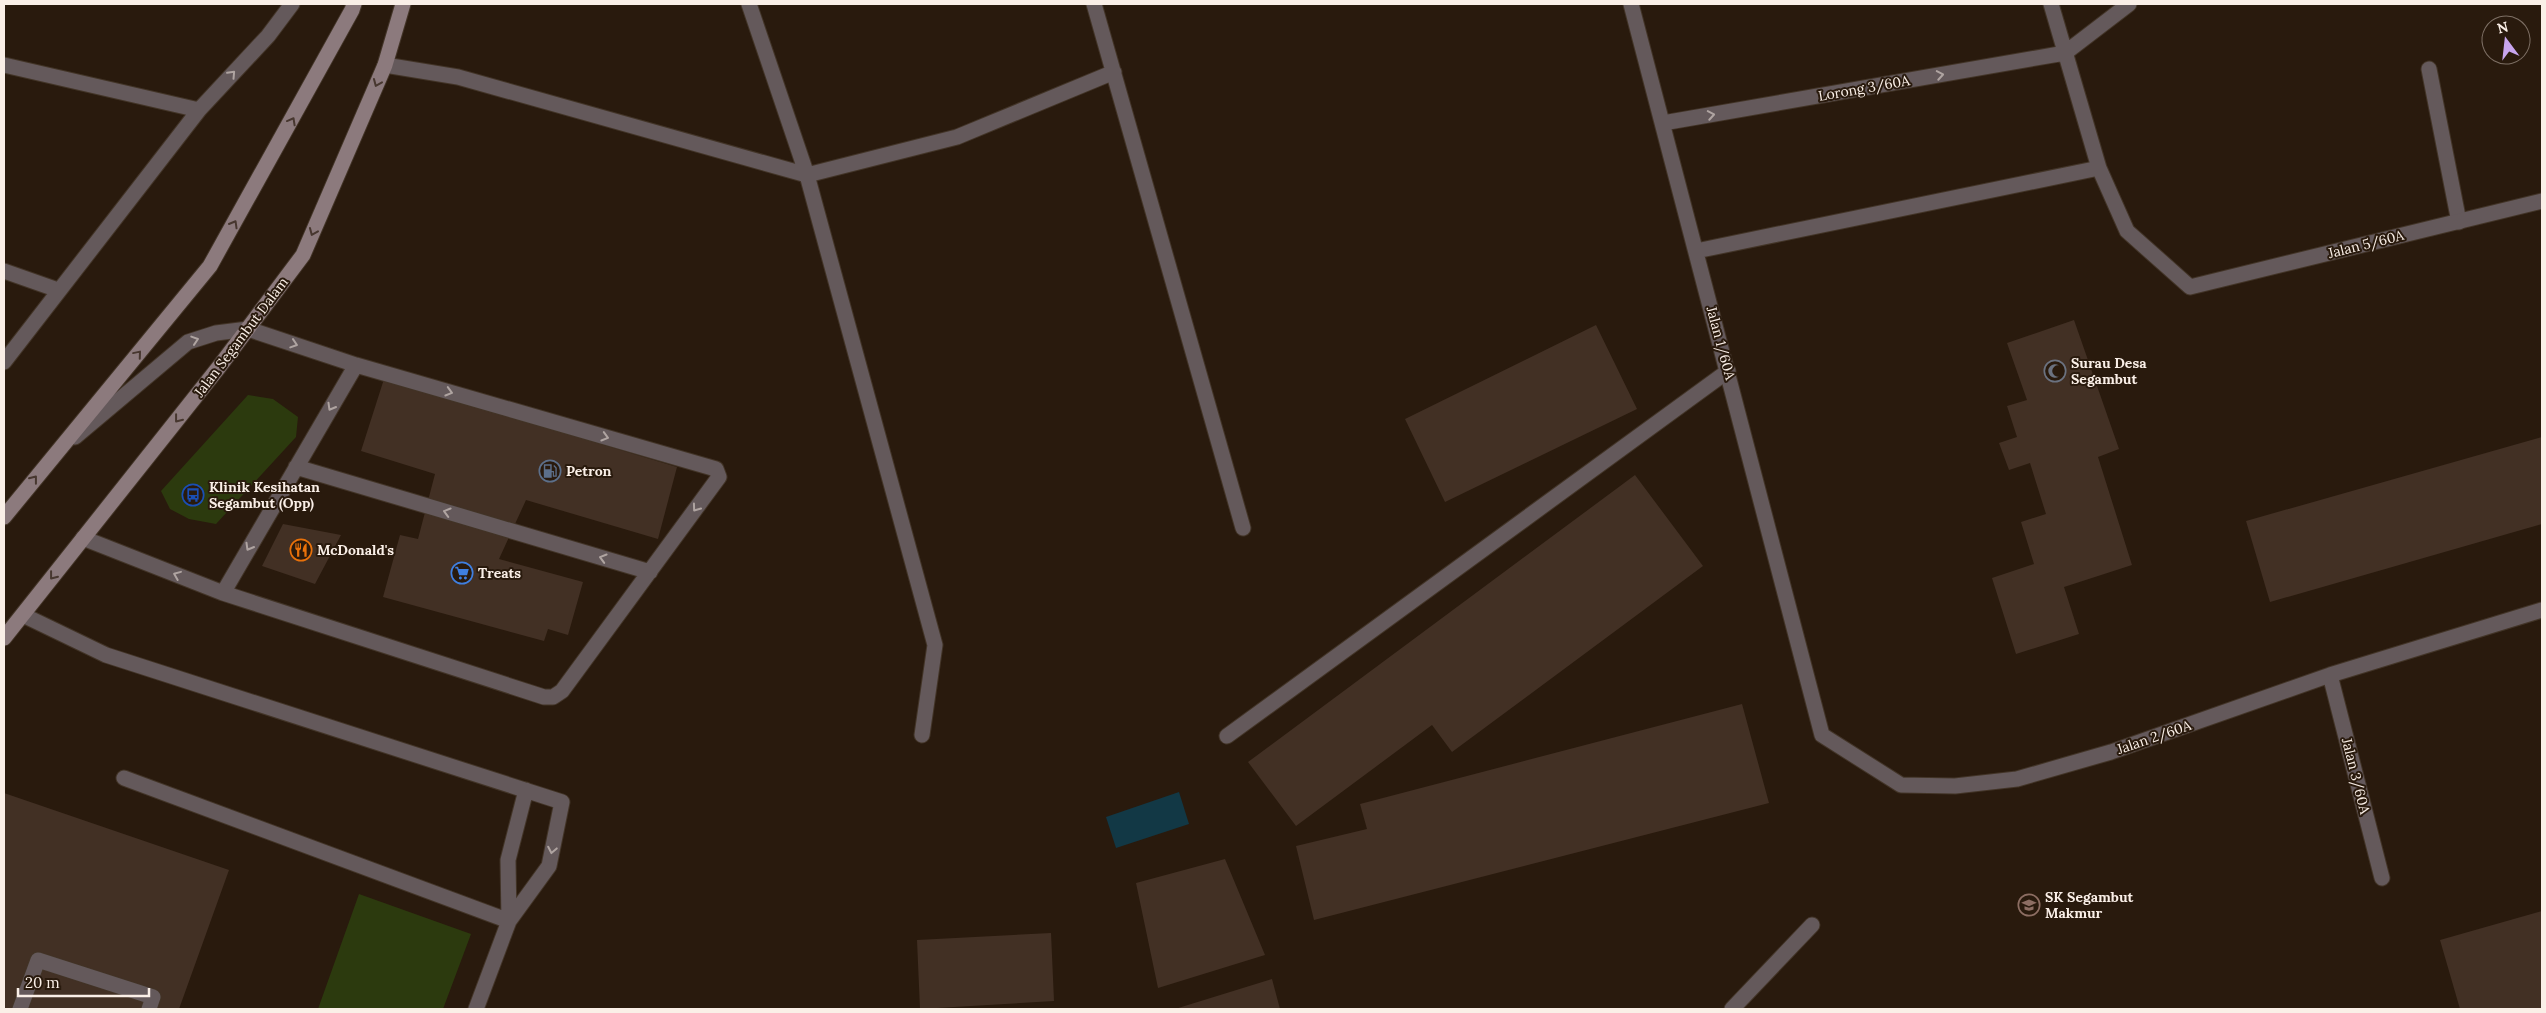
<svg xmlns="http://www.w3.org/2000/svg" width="2546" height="1013" font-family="Lora,serif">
<rect width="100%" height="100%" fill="#291a0d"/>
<!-- green -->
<path fill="#2c3a0e" d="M248,395L273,399L298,417L296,437L216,524L189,519L170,509L161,491Z
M359,894L471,934L443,1009H318Z"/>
<!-- water -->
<path fill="#123845" d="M1179,792L1189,824L1116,848L1106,817Z"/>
<!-- building -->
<path fill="#423024" d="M2074,320L2119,449L2098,457L2132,565L2064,587L2079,634L2016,654L1992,578L2034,564L2021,522L2046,514L2030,463L2009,470L1999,443L2017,437L2007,406L2027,400L2007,343Z
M1596,325L1637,409L1445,502L1405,419Z
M384,379L677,467L658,539L526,500L499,559L583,582L568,635L548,629L544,641L383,597L400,535L418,539L435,474L361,451Z
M2542,437V524L2270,602L2246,521Z
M1635,475L1703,566L1452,752L1432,725L1296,826L1248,762Z
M283,524L341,535L315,584L262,566Z
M1742,704L1769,803L1314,920L1296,846L1367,829L1360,804Z
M4,793L229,870L179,1009H4Z
M1225,859L1265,955L1158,988L1136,883Z
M2542,911V1009H2460L2440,940Z
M1051,933L1054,1001L920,1009L917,940Z
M1272,979L1280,1009H1175Z"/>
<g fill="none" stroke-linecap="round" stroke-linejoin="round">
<!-- lane casing -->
<g stroke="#423427" stroke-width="17">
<path id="lane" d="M2429,69L2459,222
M75,437L188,342L216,333L248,329L356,365L716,469L719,477L562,691L553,697H544L223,593L83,538
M296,467L650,572
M223,593L356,365
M23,615L106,655L562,802L549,866L509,921
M124,778L509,921L476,1009
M509,921L508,860L526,790
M20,1009L38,960L153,997L149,1009
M1732,1009L1812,925"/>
</g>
<!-- street casing -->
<g stroke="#423427" stroke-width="17">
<path id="street" d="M749,4L807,175L935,645L922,735
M1094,4L1243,528
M1631,4L1822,735L1901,785L1955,786L2017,779L2111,752L2330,675L2542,610
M2051,4L2099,168L2127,231L2190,287L2542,201
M4,65L199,110
M385,65L458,77L807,175L957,137L1114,72
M1663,123L2065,53L2129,4
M1696,251L2099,168
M4,271L58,290
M4,362L199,110L268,36L292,4
M2330,675L2382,878
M1227,736L1728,371"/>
</g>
<!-- secondary casing -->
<g stroke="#423427" stroke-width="17">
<path id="secondary" d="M4,517L210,266L352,10L354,4
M4,638L219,367L303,255L385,65L403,4"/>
</g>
<!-- lane -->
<use href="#lane" stroke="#64595b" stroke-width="15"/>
<!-- street -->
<use href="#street" stroke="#64595b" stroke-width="15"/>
<!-- secondary -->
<use href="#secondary" stroke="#8c7a7d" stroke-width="15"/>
</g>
<!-- one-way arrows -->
<defs><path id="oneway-chevron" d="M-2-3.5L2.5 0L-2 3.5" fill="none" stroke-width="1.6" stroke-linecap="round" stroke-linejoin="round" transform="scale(1.25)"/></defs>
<g stroke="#afa4a1">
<use href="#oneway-chevron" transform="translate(232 74) rotate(-47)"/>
<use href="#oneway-chevron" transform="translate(1940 75) rotate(-10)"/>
<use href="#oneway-chevron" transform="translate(1711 115) rotate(-10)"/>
<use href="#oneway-chevron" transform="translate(195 340) rotate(-18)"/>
<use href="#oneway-chevron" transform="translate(294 344) rotate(18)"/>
<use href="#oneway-chevron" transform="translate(449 392) rotate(16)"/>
<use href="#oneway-chevron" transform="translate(331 407) rotate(120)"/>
<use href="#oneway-chevron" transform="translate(605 437) rotate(16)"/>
<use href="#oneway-chevron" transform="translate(696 508) rotate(126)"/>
<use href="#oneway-chevron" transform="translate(447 512) rotate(-164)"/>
<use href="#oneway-chevron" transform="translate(249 547) rotate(120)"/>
<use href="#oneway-chevron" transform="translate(603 558) rotate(-164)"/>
<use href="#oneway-chevron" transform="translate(177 575) rotate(-158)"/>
<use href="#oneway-chevron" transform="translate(552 850) rotate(101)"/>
</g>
<g stroke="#47372f">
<use href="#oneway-chevron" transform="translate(377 83) rotate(113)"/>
<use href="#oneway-chevron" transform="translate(292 121) rotate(-61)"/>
<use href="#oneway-chevron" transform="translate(234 224) rotate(-60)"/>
<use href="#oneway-chevron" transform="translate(313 232) rotate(113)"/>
<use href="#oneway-chevron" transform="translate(138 354) rotate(-50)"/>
<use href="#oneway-chevron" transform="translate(178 419) rotate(128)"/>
<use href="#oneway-chevron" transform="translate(34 479) rotate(-52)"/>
<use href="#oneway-chevron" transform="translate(53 576) rotate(128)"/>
</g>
<!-- icons -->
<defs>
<g id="mosque-ring" transform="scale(1.125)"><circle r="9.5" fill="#291a0d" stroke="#6b7280" stroke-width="1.5"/><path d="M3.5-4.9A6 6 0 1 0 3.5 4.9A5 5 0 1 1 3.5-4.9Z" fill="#6b7280"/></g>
<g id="fuel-ring" transform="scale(1.125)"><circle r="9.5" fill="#291a0d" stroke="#5c6f8a" stroke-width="1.5"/><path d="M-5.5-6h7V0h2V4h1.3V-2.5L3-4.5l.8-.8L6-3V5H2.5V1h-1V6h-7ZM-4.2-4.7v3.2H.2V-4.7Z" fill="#5c6f8a"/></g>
<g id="bus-ring" transform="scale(1.125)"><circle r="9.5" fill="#291a0d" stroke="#1a4fb4" stroke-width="1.5"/><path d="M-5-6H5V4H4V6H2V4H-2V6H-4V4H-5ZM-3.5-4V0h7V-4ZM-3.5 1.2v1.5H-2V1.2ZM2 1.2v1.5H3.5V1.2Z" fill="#1a4fb4"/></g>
<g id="restaurant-ring" transform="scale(1.125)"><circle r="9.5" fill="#291a0d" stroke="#e8710a" stroke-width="1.5"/><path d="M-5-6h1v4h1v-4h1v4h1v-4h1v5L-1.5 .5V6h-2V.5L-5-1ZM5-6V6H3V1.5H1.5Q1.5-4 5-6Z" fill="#e8710a"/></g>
<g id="supermarket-ring" transform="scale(1.125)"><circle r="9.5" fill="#291a0d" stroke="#3f7fe0" stroke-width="1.5"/><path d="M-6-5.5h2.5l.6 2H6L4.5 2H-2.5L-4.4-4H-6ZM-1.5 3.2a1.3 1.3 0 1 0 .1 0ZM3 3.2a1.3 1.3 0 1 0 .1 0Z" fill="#3f7fe0"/></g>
<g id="school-ring" transform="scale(1.125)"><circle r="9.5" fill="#291a0d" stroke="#8d6e63" stroke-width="1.5"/><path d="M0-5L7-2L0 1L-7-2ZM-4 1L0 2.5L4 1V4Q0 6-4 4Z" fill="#8d6e63"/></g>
</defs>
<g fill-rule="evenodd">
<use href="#mosque-ring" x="2055" y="371"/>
<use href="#fuel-ring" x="550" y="471"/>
<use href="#bus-ring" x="193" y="495"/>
<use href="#restaurant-ring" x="301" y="550"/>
<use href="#supermarket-ring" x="462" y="573"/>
<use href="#school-ring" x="2029" y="905"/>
</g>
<g text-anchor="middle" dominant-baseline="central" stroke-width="4" stroke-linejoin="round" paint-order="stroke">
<!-- street labels -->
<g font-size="14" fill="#faefe7" stroke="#291a0d">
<text transform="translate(1864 88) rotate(-10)">Lorong 3/60A</text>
<text transform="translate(2366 244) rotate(-14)">Jalan 5/60A</text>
<text transform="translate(241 337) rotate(-53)">Jalan Segambut Dalam</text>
<text transform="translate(1721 343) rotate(75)">Jalan 1/60A</text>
<text transform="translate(2154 737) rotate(-19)">Jalan 2/60A</text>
<text transform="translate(2356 776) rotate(76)">Jalan 3/60A</text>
</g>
<!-- poi labels -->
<g font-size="14" font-weight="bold" fill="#faefe7" stroke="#291a0d" text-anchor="start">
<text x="2071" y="363">Surau Desa<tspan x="2071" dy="16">Segambut</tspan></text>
<text x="566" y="471">Petron</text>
<text x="209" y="487">Klinik Kesihatan<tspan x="209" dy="16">Segambut (Opp)</tspan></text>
<text x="317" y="550">McDonald's</text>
<text x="478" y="573">Treats</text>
<text x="2045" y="897">SK Segambut<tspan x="2045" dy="16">Makmur</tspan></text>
</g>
</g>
<!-- border -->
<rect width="2546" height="1013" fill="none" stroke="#faefe7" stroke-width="10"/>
<!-- north arrow -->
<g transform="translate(2506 40) rotate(345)"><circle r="24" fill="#291a0d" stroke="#7d6f64"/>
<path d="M0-4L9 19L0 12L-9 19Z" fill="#c8a5ee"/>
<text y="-8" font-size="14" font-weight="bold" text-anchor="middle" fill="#faefe7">N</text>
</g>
<!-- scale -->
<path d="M18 988v8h131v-8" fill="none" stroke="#faefe7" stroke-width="2.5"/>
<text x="25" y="988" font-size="15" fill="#faefe7" stroke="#291a0d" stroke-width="4" paint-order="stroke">20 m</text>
</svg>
